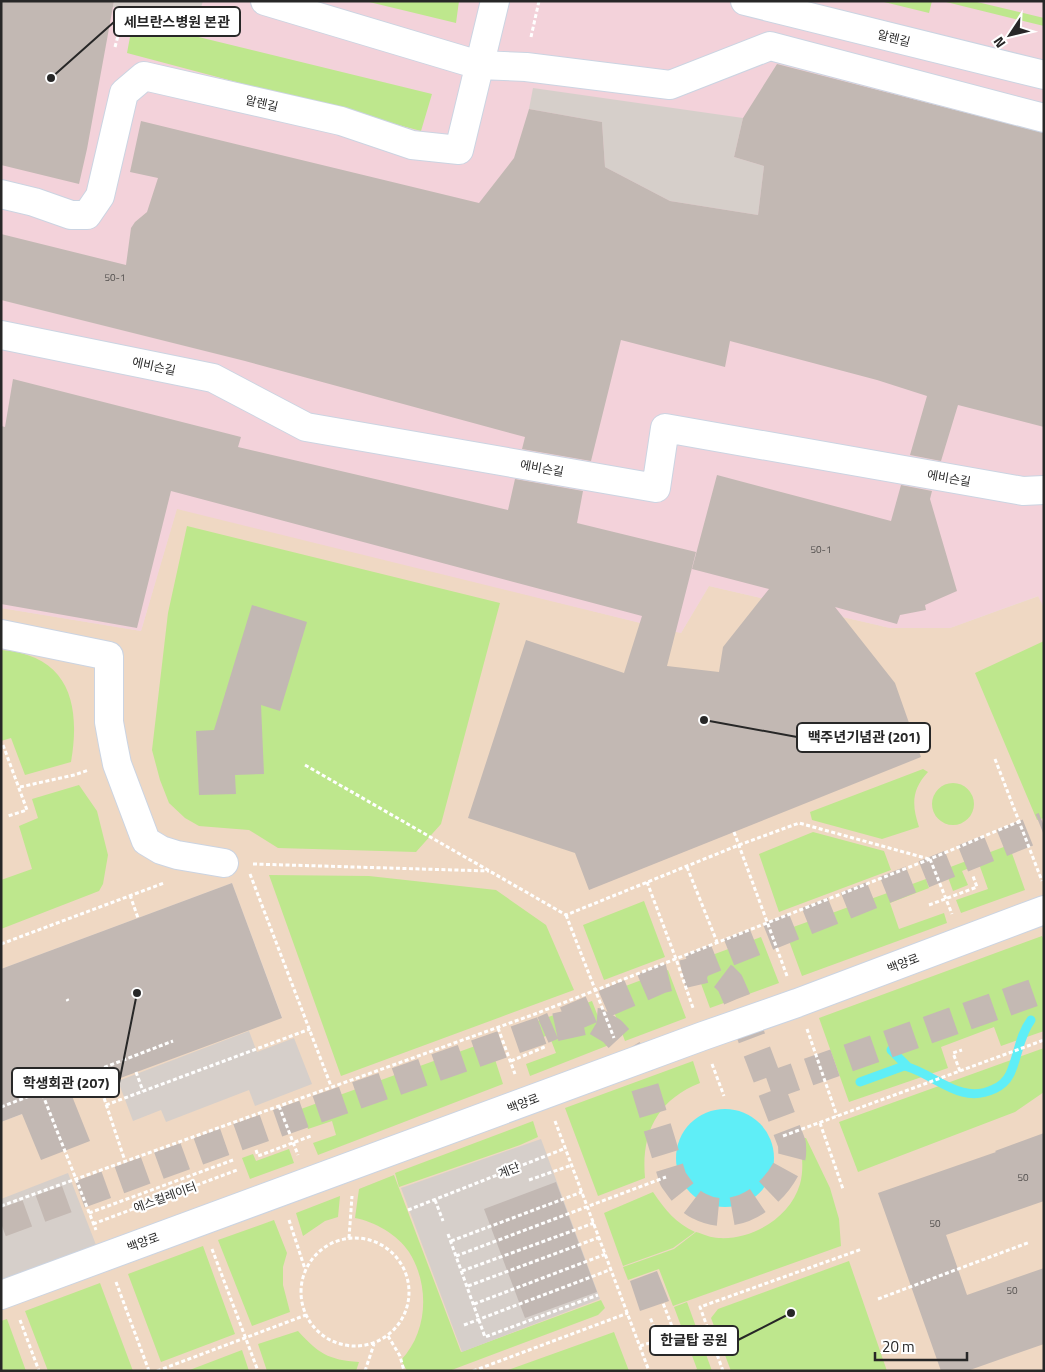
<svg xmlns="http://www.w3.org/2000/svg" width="1045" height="1372" font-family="'Titillium Web','Noto Sans KR',sans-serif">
<rect width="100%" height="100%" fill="#ebded6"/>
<!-- education -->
<path fill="#efd8c3" d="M177,508L681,633L709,586L890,628H950L1039,596L1044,608V1371H1V1122L282,1017L232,883L1,969V608L141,631Z"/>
<!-- medical -->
<path fill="#f3d2da" d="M1,1H1044V608L1038,596L950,628H890L709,586L681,633L177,509L141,631L1,608Z"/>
<!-- green -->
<path fill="#bee78d" d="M365,1H459L456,23Z
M880,1H932L929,13Z
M942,1H973L1044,18V26Z
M133,21L432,94L421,131L127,53Z
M187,526L500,603L441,824L416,852L278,848L249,830L199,826L185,818L169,803L160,780L152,750L168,613Z
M1044,641V818L1037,820L975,673Z
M1,650C69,655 81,704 71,762L25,775L11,738L1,741Z
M923,769L928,772C911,790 912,806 919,827L882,839L812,820L810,812Z
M932 804a21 21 0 1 1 42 0a21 21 0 1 1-42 0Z
M79,785L97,811L108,855L103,884L99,891L1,929V880L32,869L19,826L38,818L32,799Z
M813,832L884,851L891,870L779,912L759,854Z
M1009,845L1025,890L961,913L956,900L988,889L979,864L962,871L968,885L953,891L945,869Z
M269,875L369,876L496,890L546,925L574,990L341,1076Z
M926,879L929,888L890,903L899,929L944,913L947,923L802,976L785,930Z
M644,901L665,957L604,980L583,925Z
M1042,936L1044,940V1031L1001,1046L994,1027L941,1047L948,1068L849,1102L819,1018Z
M761,937L779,983L710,1008L693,962Z
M668,970L686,1018L625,1041L607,993Z
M592,1001L609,1045L530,1076L526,1064L556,1053L549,1035L519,1045L513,1030Z
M489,1041L503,1084L318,1155L313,1143L336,1135L332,1121L308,1129L301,1109Z
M1044,1048V1092L1015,1112L858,1172L839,1122Z
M693,1061L700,1083C657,1100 641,1133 645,1178L598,1196L565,1108Z
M533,1121L538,1137L520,1145L399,1187L395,1173Z
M800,1138H806L830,1188L839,1219L841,1246L673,1306L659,1269L628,1280L623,1267L674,1249L696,1232C703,1234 711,1238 719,1238C752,1240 790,1218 800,1184C804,1170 802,1153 800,1138Z
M289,1149L294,1163L250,1179L242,1158L253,1154L256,1161Z
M394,1175L461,1352L601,1300L605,1308L598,1315L449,1371H407L401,1360C428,1332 430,1285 409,1252C397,1234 375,1222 355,1218L359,1189Z
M653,1192C665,1210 676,1223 695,1232L673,1248L623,1266L604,1213Z
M340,1196L338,1217L325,1221L303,1236L296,1213Z
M274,1220L287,1253L283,1267V1285L290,1312L252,1326L218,1240Z
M203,1246L235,1334L161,1362L128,1274Z
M849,1261L887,1371H731L711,1318L718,1309Z
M100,1283L133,1371H48L25,1311Z
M687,1302L712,1371H693L697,1369L674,1307Z
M7,1319L26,1371H1V1321Z
M298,1331C318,1353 328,1360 359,1362L356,1371H267L258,1344Z
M614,1332L629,1371H505Z
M242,1350L249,1371H187Z"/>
<!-- plaza -->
<path fill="#d6cfca" d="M114,1H203L194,30L113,7Z
M533,88L743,118L734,157L764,166L758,215L670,201L605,167L602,122L529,109Z
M249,1031L257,1052L294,1038L312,1084L255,1106L249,1090L166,1122L161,1110L133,1121L118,1081Z
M541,1139L600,1299L462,1352L401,1188Z
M68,1173L98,1250L1,1288V1199Z"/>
<!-- water -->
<path fill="#5feef7" d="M676 1158a49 49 0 1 1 98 0a49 49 0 1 1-98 0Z"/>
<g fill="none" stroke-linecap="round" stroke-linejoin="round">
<!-- stream -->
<path stroke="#5feef7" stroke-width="9" d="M891,1050L908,1067
M860,1082L904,1066L908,1067C937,1076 961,1105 994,1089C1001,1086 1006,1082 1010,1074C1018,1057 1019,1036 1031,1020"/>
</g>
<!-- building -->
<path fill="#c2b8b3" d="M1,1H114L87,149L79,184L1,165Z
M777,64L1044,133V427L958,405L941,461L910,455L927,396L877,380L730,341L725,367L621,340L591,461L522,449L525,437L245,361L1,300V234L126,265L131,228L135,222L147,212L158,178L130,172L141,121L479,203L514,158L529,109L602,122L605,167L670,201L758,215L764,166L734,157L743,118Z
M13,379L241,437L238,447L508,510L515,479L583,491L577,523L696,552L667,666L719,672L723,647L769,589L692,569L717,475L891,521L901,485L932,491L930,499L957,591L925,605L926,610L900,615L897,624L835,607L895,683L921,757L589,890L575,853L468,818L526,640L624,673L642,616L171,491L137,628L1,604V426L5,427Z
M252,605L307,622L280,711L261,705L264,774L235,775L236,794L199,795L196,731L214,730Z
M232,883L282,1018L72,1096L90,1141L41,1160L22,1114L1,1122V969Z
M1044,1133V1201L946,1235L967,1295L1044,1268V1344L967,1371H941L878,1193L996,1152L995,1151Z
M556,1182L597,1292L525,1318L484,1209Z
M657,1271L669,1301L640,1311L630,1281Z"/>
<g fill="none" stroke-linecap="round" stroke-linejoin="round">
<!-- minor-tunnel -->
<path stroke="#c4b9b3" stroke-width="28" stroke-dasharray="28 14" stroke-linecap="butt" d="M690,968L1044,826
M769,1086L1044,989
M1,1223L224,1142L543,1030L584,1021L597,1022L612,1031L625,1045L639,1068L673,1179C681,1190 687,1200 699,1206C733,1224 770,1199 786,1169C788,1166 790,1163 791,1159C793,1155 792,1149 792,1144L737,999L730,983L724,977L720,974L705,969L662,979L543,1030"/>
<!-- minor casing -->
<g stroke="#cbd4e2" stroke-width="30">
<path id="minor" d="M265,1L479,65L526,67L670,85L770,46L1044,118
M745,1L1044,75
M1,194L34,202L71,215H87L100,196L124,93L144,76L341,121L412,145L459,150L495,1
M1,335L213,378L306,427L656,488L665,428L1023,491L1044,490
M1,634L109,656V722L113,744L117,764L146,841L161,850L177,855L224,863
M1,1295L703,1036L797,1003L1044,910"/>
</g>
<!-- path -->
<path stroke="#fff" stroke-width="3" stroke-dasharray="4 2.5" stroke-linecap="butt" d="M531,37L539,1
M115,47L119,32
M3,745L27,810L8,816
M995,759L1042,881
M305,765L566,915L739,845L799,823L929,859
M20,787L74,775L89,770
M734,832L787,976
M930,859L952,914
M253,864L489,871
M687,867L717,942
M250,874L331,1086
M647,882L676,959L693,1008
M130,895L138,918
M929,905L977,887L973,876
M566,915L614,1038
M1,944L164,883
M67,999L68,1001
M498,1028L515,1074
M807,1029L837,1116
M511,1061L547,1046
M712,1064L724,1096
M33,1070L96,1230
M960,1071L953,1053L962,1050
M136,1072L143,1091
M100,1086L125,1161
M106,1105L310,1029
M279,1106L298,1155
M1,1107L173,1041
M555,1121L649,1371
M820,1123L843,1189
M783,1136L1044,1040
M256,1150L258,1156L311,1136
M529,1180L572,1165
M435,1200L443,1221
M1,1206L535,1014L930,859L1020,821
M408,1210L566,1148
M89,1213L233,1160
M289,1220L305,1269
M93,1224L237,1170
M448,1234L485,1337L598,1295
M301 1292a54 54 0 1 1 108 0a54 54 0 1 1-108 0Z
M349,1238L352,1196
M451,1241L582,1192
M212,1249L258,1371
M456,1256L666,1177
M462,1271L594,1223
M116,1282L149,1371
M468,1286L600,1237
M878,1299L1030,1242
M474,1304L606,1254
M20,1320L39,1371
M464,1325L612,1269
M388,1336L400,1356L404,1371
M659,1340L675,1334L663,1303
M640,1346L659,1340L650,1317
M157,1371L306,1315
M365,1371L374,1344
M473,1371L628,1313
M723,1371L700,1307L862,1249"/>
<!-- minor -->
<use href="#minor" stroke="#fff" stroke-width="28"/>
</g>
<g text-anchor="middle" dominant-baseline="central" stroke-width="4.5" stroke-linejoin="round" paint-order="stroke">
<!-- number labels -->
<g font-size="10" fill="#4e4b4a">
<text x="115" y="277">50-1</text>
<text x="821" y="549">50-1</text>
<text x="1023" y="1177">50</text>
<text x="935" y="1223">50</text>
<text x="1012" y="1290">50</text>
</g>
<!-- street labels -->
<g font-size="12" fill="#272727" stroke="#fff">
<text transform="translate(894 38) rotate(14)">알렌길</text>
<text transform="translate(262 103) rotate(13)">알렌길</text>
<text transform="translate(154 366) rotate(12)">에비슨길</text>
<text transform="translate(542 468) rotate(10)">에비슨길</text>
<text transform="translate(949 478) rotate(10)">에비슨길</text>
<text transform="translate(903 963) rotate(-21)">백양로</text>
<text transform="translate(523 1103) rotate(-21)">백양로</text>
<text transform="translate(509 1170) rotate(-21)">계단</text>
<text transform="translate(165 1197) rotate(-20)">에스컬레이터</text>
<text transform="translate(143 1242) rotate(-20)">백양로</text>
</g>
</g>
<!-- callouts -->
<path fill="none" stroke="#272727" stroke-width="2" d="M51 78L114 22M704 720L797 737M137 993L119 1083M791 1313L738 1340"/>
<g fill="#272727" stroke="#fff" stroke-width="2">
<circle cx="51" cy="78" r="5"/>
<circle cx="704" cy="720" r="5"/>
<circle cx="137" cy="993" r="5"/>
<circle cx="791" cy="1313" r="5"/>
</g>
<g fill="#fff" stroke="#272727" stroke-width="2">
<rect x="114" y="7" width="126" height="29" rx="5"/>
<rect x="797" y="723" width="133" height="29" rx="5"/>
<rect x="12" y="1068" width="107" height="29" rx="5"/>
<rect x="650" y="1326" width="88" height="29" rx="5"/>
</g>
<g font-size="14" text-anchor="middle" font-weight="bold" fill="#272727">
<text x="177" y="27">세브란스병원 본관</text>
<text x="864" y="742">백주년기념관 (201)</text>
<text x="66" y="1088">학생회관 (207)</text>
<text x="694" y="1345">한글탑 공원</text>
</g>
<!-- border -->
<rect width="1045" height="1372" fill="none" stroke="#272727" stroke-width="5"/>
<!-- north arrow -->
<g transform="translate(1010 35) rotate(235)" stroke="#ffffff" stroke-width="4" paint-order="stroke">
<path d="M0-4L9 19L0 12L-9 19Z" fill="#272727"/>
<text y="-8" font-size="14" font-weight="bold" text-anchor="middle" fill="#272727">N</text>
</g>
<!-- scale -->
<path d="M875 1352v8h92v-8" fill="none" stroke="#272727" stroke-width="2.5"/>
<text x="882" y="1352" font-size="15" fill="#272727" stroke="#ffffff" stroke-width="4" paint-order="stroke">20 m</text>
</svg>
